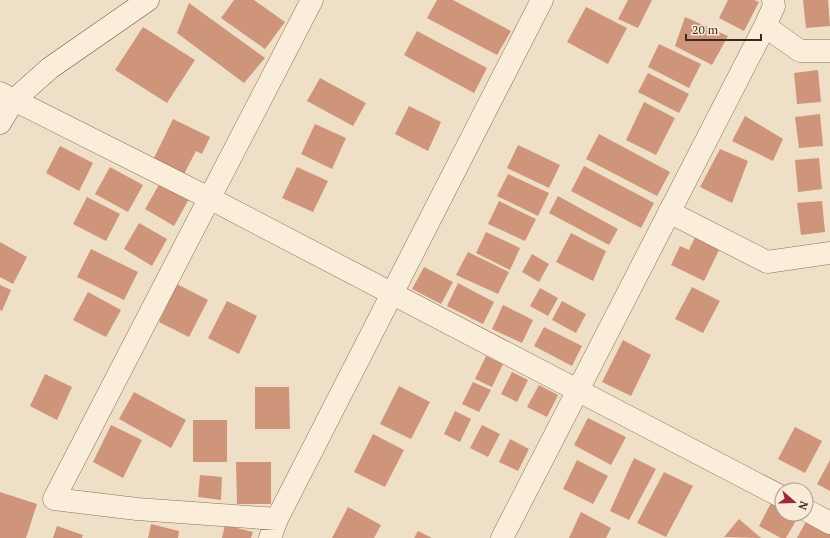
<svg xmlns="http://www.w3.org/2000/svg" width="830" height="538" font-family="'PT Serif',serif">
<rect width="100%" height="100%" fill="#efdfc6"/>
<!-- building -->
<path fill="#ce957b" d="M234,0H254L285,22L265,49L221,18Z
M437,0H453L511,31L497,55L427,18Z
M628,0H652L638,28L618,19Z
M728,0H754L759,2L744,31L719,18Z
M803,0H828L830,26L806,28Z
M189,3L265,58L244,83L177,33Z
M586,7L627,28L608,64L567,42Z
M685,17L728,36L712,65L675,46Z
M143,27L195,60L167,103L115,70Z
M417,31L487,68L474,93L404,55Z
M659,44L701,64L689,88L648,67Z
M818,70L821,102L797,104L794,73Z
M648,73L689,94L679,113L638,92Z
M320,78L366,103L353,126L307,101Z
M644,102L675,118L656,155L626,140Z
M409,106L441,122L428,151L395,134Z
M820,114L823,146L799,148L795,117Z
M745,116L783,139L773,161L732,141Z
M173,119L210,137L202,154L196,151L184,174L153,160Z
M315,124L346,138L332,169L301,154Z
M599,134L670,172L657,196L586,159Z
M518,145L560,165L549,188L507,168Z
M60,146L93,163L79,191L46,173Z
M720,149L748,161L732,203L700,187Z
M819,158L822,189L798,192L795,160Z
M584,166L654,203L641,228L571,191Z
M110,167L143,185L128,212L95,194Z
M297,167L328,181L313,212L282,198Z
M508,174L549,193L538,216L497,196Z
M160,183L189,199L174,226L145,209Z
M558,196L618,229L609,245L549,213Z
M87,197L120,214L106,241L73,224Z
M499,201L536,219L525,241L488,224Z
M822,201L825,232L801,235L797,203Z
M139,223L167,239L152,266L124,249Z
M486,232L520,248L510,270L476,253Z
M571,233L606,251L593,281L556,262Z
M696,235L721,246L704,281L671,265L680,246L689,250Z
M0,242L27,257L13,284L0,277Z
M91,249L138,272L124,300L77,277Z
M468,252L509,272L498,294L456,275Z
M532,254L549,264L539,282L522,272Z
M424,267L453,282L441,304L412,289Z
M458,283L494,302L483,324L447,306Z
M177,284L208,300L189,337L159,322Z
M0,285L11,290L2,311L0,310Z
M692,287L720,301L703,333L675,319Z
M540,288L558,298L548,316L530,306Z
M88,292L121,310L106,337L73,320Z
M227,301L257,316L239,354L208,338Z
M562,301L586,314L576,333L552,320Z
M503,305L533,320L522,343L492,329Z
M544,327L582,346L572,366L534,346Z
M623,340L651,355L631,396L602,382Z
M486,356L503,364L492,387L475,379Z
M512,372L528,380L517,402L501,394Z
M45,374L72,387L57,420L30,406Z
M473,382L491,390L479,412L462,404Z
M539,385L558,395L547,417L527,407Z
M399,386L430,402L411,439L380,424Z
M255,387H289L290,429H255Z
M134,392L186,420L171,448L119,419Z
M455,411L471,419L460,442L444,434Z
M588,418L626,437L611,465L574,445Z
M193,420H227V462H193Z
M111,425L142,440L123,478L93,462Z
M482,425L500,434L488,457L470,448Z
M795,427L822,441L805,473L778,459Z
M373,434L404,450L385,487L354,472Z
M510,439L529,449L518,471L499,462Z
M634,458L656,469L629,520L610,511Z
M577,460L608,476L593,504L563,489Z
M830,460V491L817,484Z
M236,462H271V504H237Z
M664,472L693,486L666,537L637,523Z
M200,475L222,477L221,500L198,497Z
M0,492L37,504L26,538H0Z
M771,503L782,509V514H792L798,517L786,538H781L759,526Z
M348,507L381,525L374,538H332Z
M581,512L611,528L606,538H569Z
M739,519L761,538L724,537Z
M807,520L830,533V538H797Z
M151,524L179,531L178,538H148Z
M225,525L253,532L251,538H222Z
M57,526L83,535L82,538H53Z
M418,531L432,538H414Z"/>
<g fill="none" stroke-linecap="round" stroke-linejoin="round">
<!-- street casing -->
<g stroke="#8c705b" stroke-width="23">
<path id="street" d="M765,26L800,51H830
M0,93L209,198L782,497
M669,212L767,262L830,253
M806,510L830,523
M277,519L137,509L54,499L312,0
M270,538L277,519L542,0
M502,538L765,26L774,6L773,0"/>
</g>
<!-- secondary casing -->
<g stroke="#6d513e" stroke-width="23">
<path id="secondary" d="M0,123L14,100L50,68L148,0"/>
</g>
<!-- street -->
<use href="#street" stroke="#faedda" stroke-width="22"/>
<!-- secondary -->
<use href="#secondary" stroke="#faedda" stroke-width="22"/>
</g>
<!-- north arrow -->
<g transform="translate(794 502) rotate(110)"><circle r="19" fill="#f7ead6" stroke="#ac9d8d"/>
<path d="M0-3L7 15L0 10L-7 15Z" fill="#9c2936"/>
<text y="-6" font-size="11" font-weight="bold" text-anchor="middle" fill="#3b2a1f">N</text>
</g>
<!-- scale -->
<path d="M686 34v6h75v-6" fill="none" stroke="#3b2a1f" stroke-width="2"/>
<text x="692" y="34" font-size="12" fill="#3b2a1f" stroke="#f7ead6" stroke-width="3" paint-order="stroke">20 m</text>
</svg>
